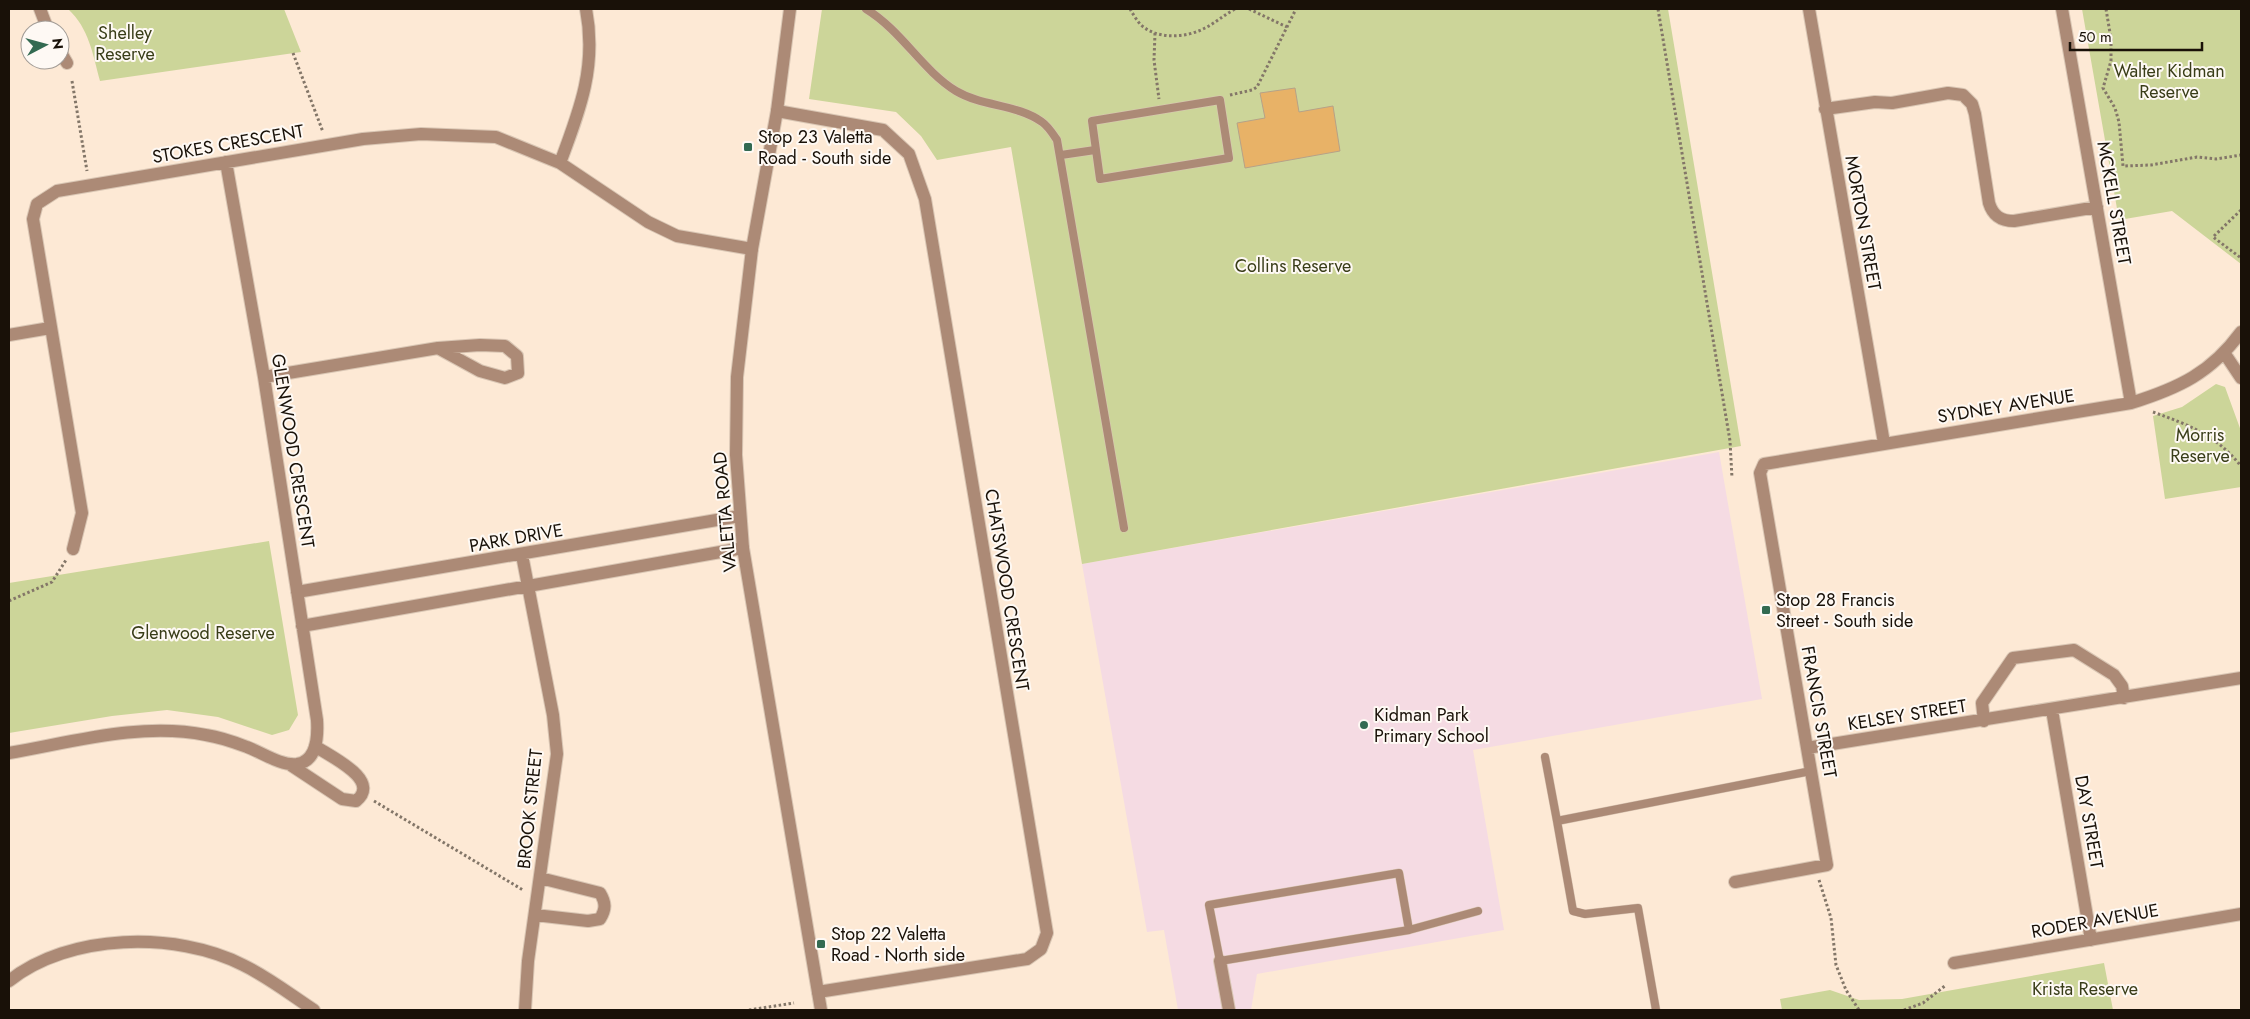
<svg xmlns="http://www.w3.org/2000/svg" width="2250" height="1019" font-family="Jost,sans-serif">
<rect width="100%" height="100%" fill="#fde9d5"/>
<!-- education -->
<path fill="#f5dbe3" d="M1719,452L1762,699L1473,750L1504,930L1257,974L1251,1010H1178L1164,930L1147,932L1082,564Z"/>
<!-- green -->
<path fill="#ccd599" d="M68,9H284L301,52L100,81C93,55 89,28 68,9Z
M822,9H1668L1741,446L1082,564L1011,147L937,160L921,136L896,112L809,99Z
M2082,9H2241V264L2172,211L2119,220Z
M2216,384L2225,387L2241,431V487L2165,499L2153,416L2182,407Z
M269,541L298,715L289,730L272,735L218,717L167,710L112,716L9,733V583Z
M2104,963L2113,1010H1782L1780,999L1830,990L1859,1000L1902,999Z"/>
<!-- building -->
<path fill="#e8b267" stroke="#b6a288" d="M1295,88L1299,112L1333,106L1340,151L1245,168L1237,123L1265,118L1260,93Z"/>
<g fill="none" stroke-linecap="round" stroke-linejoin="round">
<!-- service casing -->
<g stroke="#d9c6b4" stroke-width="9">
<path id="service" d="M866,9C902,31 922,70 956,91C983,107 1017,104 1042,122C1048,126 1053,134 1057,140L1124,528
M1220,100L1229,158L1100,179L1092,121Z
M1061,155L1095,150
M1545,757L1557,821
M1409,930L1399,873L1209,905L1220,961L1409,930L1478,911
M1656,1010L1638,908L1585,914L1573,911L1557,821L1811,771"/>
</g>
<!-- minor casing -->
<g stroke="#d9c6b4" stroke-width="14">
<path id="minor" d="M40,9L48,30
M1809,9L1884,443
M2062,9L2131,403
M60,51L67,63
M1825,109L1875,102L1892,103L1948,93L1963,95L1972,104L1975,114L1989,203C1993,216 2001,221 2014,221L2097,207
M777,111L883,130L909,154L925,199L1047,933L1041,949L1027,959L818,992
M560,163C580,110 597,66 586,9
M9,335L50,328
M2225,354L2241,378
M264,377L438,348L480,345L505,346L517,356L518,373L505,378L480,371L438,348
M73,549L82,513L33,219L37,204L57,191L363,139L421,134L496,137L560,163L648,222L677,236L752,249
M522,555L553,715L557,754L528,961L525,1010
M297,592L740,516
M302,626L743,548
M2052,710L2091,940
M1984,721L1982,703L2013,658L2074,650L2114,675L2122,686L2124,698
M1807,748L2241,678
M9,753C73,742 141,722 206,735C219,737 234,742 247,747C261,752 281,766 297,764C317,761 318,736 317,720L264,377L226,162
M289,764L342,799L356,801C382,780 331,757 315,746
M1735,882L1827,865L1760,473L1764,464L2131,403C2179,388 2211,373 2241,332
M535,915L588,921L600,919C606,909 606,903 600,893L540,878
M1220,961L1229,1010
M1954,963L2241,914
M9,981C69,933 176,931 243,965C268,977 291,995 314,1010"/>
</g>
<!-- tertiary casing -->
<g stroke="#d9c6b4" stroke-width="14">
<path id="tertiary" d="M790,9L777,111L752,249L737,377L736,455L743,548L821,1010"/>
</g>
<!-- path -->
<path stroke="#837668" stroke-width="3" stroke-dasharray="2.5 2.5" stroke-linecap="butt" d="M1130,9C1133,14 1137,21 1141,25C1158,40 1186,38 1205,28C1215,23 1224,15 1235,9
M1249,9L1287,27
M1658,9L1730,441L1732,478
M2106,9L2111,39V61L2103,88L2115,108L2119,122L2123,166L2151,165L2197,157L2216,159L2241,155
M1155,33L1154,60L1159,99
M293,53L323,132
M72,81L87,171
M1230,95L1252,90L1257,87L1296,9
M2241,210L2213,237L2241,258
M2153,412C2189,425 2216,435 2241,466
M9,601L52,582L66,560
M374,801L523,890
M1819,880L1831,918L1836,965L1846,990L1859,1010
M749,1010L794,1003
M1904,1010L1923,1003L1946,985"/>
<!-- service -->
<use href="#service" stroke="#ac8a76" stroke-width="8"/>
<!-- minor -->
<use href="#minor" stroke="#ac8a76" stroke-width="12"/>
<!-- tertiary -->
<use href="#tertiary" stroke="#ac8a76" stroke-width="12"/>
</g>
<!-- markers -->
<g fill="#336a51" stroke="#fef9f4" stroke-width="2">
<rect x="743" y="142" width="10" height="10" rx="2.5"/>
<rect x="1761" y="605" width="10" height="10" rx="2.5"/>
<circle cx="1364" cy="725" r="5"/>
<rect x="816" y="939" width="10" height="10" rx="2.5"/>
</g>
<g text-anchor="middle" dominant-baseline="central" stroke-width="4" stroke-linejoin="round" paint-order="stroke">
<!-- park labels -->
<g font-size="18" fill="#393d18" stroke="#fef9f4">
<text x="125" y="33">Shelley<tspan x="125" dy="21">Reserve</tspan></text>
<text x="2169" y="71">Walter Kidman<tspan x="2169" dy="21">Reserve</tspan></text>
<text x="1293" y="266">Collins Reserve</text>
<text x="2200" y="435">Morris<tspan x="2200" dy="21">Reserve</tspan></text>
<text x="203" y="633">Glenwood Reserve</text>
<text x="2085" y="989">Krista Reserve</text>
</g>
<!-- poi labels -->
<g font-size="18" fill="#191108" stroke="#fef9f4" text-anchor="start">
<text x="758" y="137">Stop 23 Valetta<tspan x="758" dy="21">Road - South side</tspan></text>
<text x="1776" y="600">Stop 28 Francis<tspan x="1776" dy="21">Street - South side</tspan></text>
<text x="1374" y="715">Kidman Park<tspan x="1374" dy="21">Primary School</tspan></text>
<text x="831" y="934">Stop 22 Valetta<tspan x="831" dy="21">Road - North side</tspan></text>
</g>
<!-- street labels -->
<g font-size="18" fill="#191108" stroke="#fef9f4">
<text transform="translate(228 144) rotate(-10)">STOKES CRESCENT</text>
<text transform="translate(2114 203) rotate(80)">MCKELL STREET</text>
<text transform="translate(1863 223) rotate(80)">MORTON STREET</text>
<text transform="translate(2006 406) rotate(-9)">SYDNEY AVENUE</text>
<text transform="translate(293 451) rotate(81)">GLENWOOD CRESCENT</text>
<text transform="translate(725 512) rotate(-95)">VALETTA ROAD</text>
<text transform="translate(516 538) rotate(-10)">PARK DRIVE</text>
<text transform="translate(1007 590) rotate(81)">CHATSWOOD CRESCENT</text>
<text transform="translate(1819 712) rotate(80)">FRANCIS STREET</text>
<text transform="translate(1907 715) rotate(-9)">KELSEY STREET</text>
<text transform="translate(530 809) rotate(-84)">BROOK STREET</text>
<text transform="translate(2089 822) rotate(80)">DAY STREET</text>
<text transform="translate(2095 921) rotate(-10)">RODER AVENUE</text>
</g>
</g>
<!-- border -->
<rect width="2250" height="1019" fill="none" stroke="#191108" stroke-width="20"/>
<!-- north arrow -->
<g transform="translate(45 45) rotate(84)"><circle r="24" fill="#fef9f4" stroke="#a29c96"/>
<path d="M0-4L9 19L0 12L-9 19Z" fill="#336a51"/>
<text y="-8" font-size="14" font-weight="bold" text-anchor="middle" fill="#191108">N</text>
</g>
<!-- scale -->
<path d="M2070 42v8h132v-8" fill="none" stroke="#191108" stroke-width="2.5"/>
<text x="2078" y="42" font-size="15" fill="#191108" stroke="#fef9f4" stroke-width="4" paint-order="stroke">50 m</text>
</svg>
